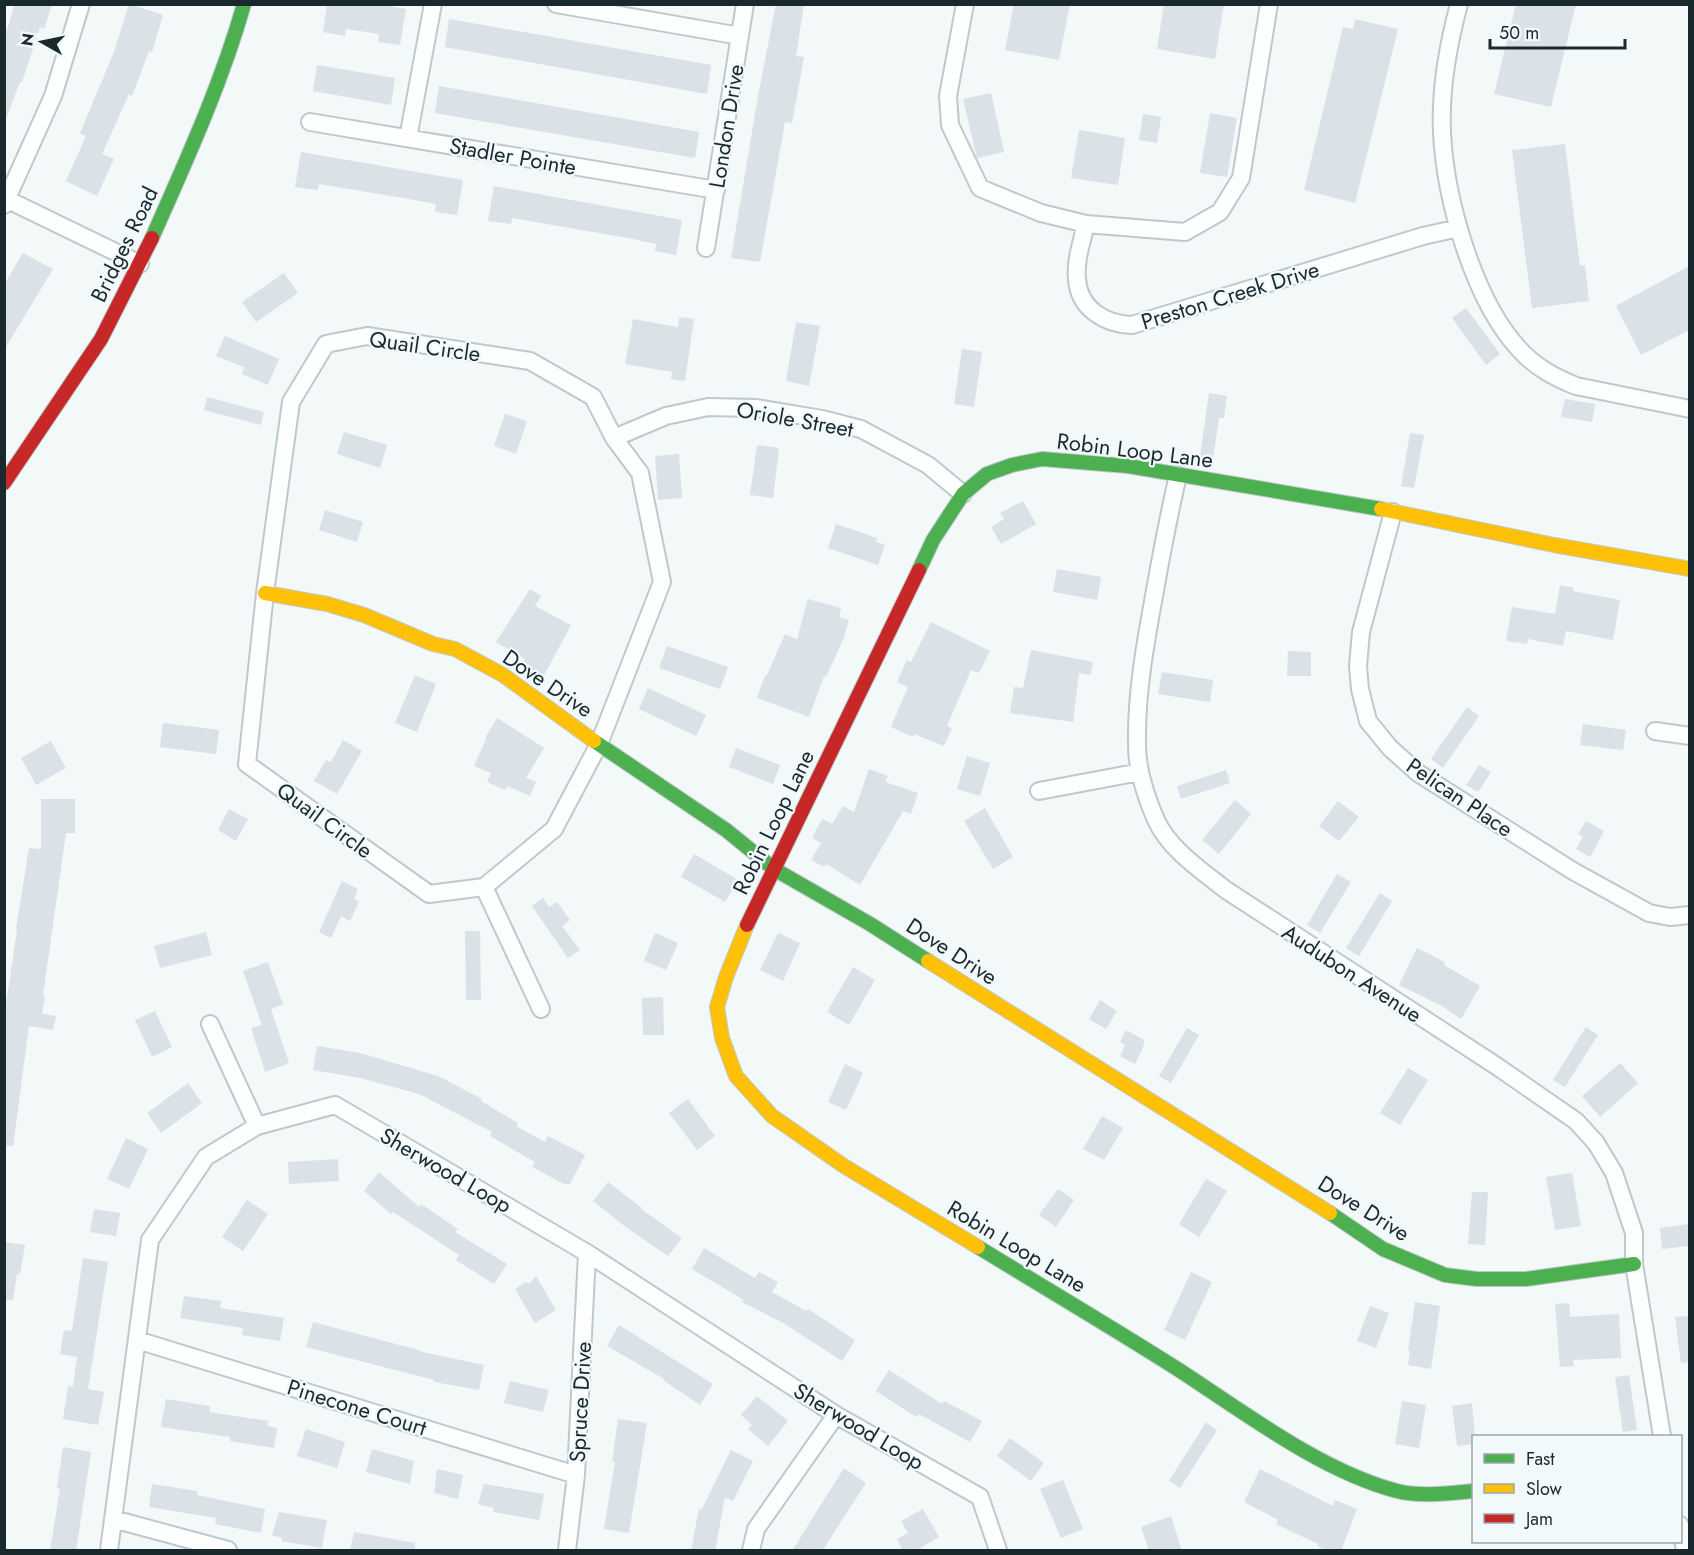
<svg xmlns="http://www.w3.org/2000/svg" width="1694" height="1555" font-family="Jost,sans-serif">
<rect width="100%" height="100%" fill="#f3f8f9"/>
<!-- building -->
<path fill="#dae1e7" d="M15,4H52L44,29L40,27L22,82H20L6,119L4,39Z
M129,4L163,15L152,52L149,51L132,96L129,94L102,154L114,159L97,196L66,181L86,136L80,133L114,52Z
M327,4H375L406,9L400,45L378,42L379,34L346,29L345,36L323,32Z
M776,4H804L796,56L804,57L792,123L785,122L760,262L731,258L758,96Z
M1014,4H1070L1059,60L1005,50Z
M1164,4H1224L1215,59L1157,49Z
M1516,4H1576L1551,107L1494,94Z
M449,19L711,65L707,94L445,47Z
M1355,19L1398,29L1355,203L1304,190L1343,27L1353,29Z
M317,65L395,78L391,105L313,91Z
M439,86L699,132L695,158L435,113Z
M991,93L1004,152L977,158L963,99Z
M1210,113L1237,118L1227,177L1200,173Z
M1143,114L1161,117L1157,143L1139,140Z
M1079,130L1125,138L1118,185L1071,178Z
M1565,144L1580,266L1585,265L1589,301L1532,308L1512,150Z
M301,152L463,180L457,215L435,212L436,204L409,199L319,184L318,190L295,187Z
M494,186L682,220L676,255L655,251L656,244L628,238L512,218L511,224L488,221Z
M23,253L53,269L4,350V285Z
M1689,266V330L1641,355L1616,306Z
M284,273L298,293L256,322L242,302Z
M1466,308L1500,354L1486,365L1452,318Z
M679,317L694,319L685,381L671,379L672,372L625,364L633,319L678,327Z
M796,322L820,326L809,386L786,381Z
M225,336L279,359L268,385L242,374L244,367L216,356Z
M962,349L982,352L974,407L954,404Z
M1209,393L1227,396L1224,418H1219L1212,466L1199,463Z
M207,397L264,412L261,425L204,410Z
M1565,399L1595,404L1592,422L1561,417Z
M505,414L527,421L516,454L494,446Z
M344,432L387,445L380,468L337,454Z
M1410,433L1424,435L1414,488L1401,486Z
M757,445L779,448L773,498L750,495Z
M679,454L682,498L658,500L655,456Z
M1023,501L1036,524L1001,544L991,527L1004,519L1000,513Z
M325,510L363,522L357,542L319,530Z
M836,524L877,538L876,542L885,545L878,565L828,548Z
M1057,569L1101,577L1097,600L1053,592Z
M1560,585L1574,588L1573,591L1620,600L1613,640L1566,631L1563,646L1528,639L1527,644L1506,641L1512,607L1555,614Z
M530,589L541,596L535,606L571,625L543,677L522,665L525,659L496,642Z
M808,599L841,608L839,617L849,620L843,640L826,677L824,676L809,717L757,698L765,675H767L785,634L797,639Z
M931,622L990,651L979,673L971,670L947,726L952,728L944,746L914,734L913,737L891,727L908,687L897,682L907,660L911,662Z
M667,646L728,667L720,689L659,668Z
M1031,650L1093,662L1091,675L1079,673L1073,722L1010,713L1014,687L1023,688Z
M1288,651L1311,652V676H1287Z
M1162,672L1213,680L1210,702L1158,694Z
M415,675L436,684L417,732L395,723Z
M648,688L706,715L696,736L639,709Z
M1467,707L1479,716L1443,768L1431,759Z
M497,718L544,748L526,778L536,782L530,796L507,786L505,790L487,782L491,773L474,766L486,739L485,738Z
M163,723L219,730L216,754L160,747Z
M1583,724L1626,730L1623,750L1580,745Z
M343,740L362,751L337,794L314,781L326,760L331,762Z
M51,741L66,768L36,785L21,758Z
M736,748L780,765L773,784L729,767Z
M967,756L990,763L980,796L957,789Z
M1479,765L1491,772L1478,792L1466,785Z
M869,769L888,776L885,782L918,793L911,814L903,811L860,885L826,864L824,867L811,860L821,843L812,838L822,819L832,824L843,806L854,812Z
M1226,770L1230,783L1181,799L1177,786Z
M41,799H75V833H66L43,995L45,996L42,1014L56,1016L53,1030L29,1026L13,1146L4,1145V1018L17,930L16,929L29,848L41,849Z
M1235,800L1251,814L1219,854L1202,840Z
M1338,801L1359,817L1339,841L1319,826Z
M985,808L1013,857L993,869L964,821Z
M229,809L248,819L236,841L218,830Z
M1586,821L1604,831L1590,857L1576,849L1583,837L1578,834Z
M694,854L738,880L725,902L681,877Z
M1337,874L1351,882L1320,933L1307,925Z
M342,881L358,889L354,899L359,902L350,921L341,916L331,938L319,932Z
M1380,893L1392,901L1359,956L1346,948Z
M543,898L549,907L557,902L570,920L562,926L580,950L568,958L532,906Z
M465,931H480L481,1000H466Z
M206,932L212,955L160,968L154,946Z
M655,933L678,943L666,970L644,961Z
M778,933L800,943L783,981L760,970Z
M1417,948L1445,962L1444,965L1480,986L1461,1019L1442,1006L1399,985Z
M268,962L283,1004L271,1009L289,1063L265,1072L251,1028L262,1025L243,971Z
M853,967L875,980L849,1025L827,1012Z
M663,997L664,1035H643L642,998Z
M1100,1000L1117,1011L1106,1029L1089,1019Z
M155,1011L172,1047L152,1057L135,1020Z
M1586,1027L1598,1035L1565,1087L1553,1080Z
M1187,1028L1199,1035L1171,1083L1159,1076Z
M1126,1030L1144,1040V1045L1135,1064L1120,1056L1125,1045L1120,1042Z
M317,1046L360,1053L438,1076L482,1099L481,1101L518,1123L516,1126L545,1142L548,1136L585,1155L570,1184H564L532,1167L535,1162L490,1136L492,1132L419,1094L360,1078L313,1070Z
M1620,1063L1638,1083L1600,1117L1582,1096Z
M845,1064L863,1073L846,1110L828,1102Z
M1408,1068L1428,1080L1400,1125L1380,1113Z
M188,1083L202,1103L161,1133L147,1113Z
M688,1099L715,1136L697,1150L669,1113Z
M1102,1116L1123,1128L1104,1160L1083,1149Z
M126,1138L148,1149L129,1189L107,1179Z
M338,1159L339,1181L289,1184L288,1162Z
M379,1172L419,1207L421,1204L458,1229L455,1232L507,1264L494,1284L456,1260L459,1255L393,1212L391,1214L364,1191Z
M1572,1173L1581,1226L1555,1230L1546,1177Z
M1206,1179L1227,1191L1199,1237L1179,1224Z
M608,1182L642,1208L641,1209L682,1238L668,1256L627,1228L593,1201Z
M1058,1189L1074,1200L1056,1227L1039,1215Z
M1472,1192H1488L1485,1245L1468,1244Z
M247,1200L268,1214L243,1251L222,1237Z
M94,1209L120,1213L116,1236L90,1232Z
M1689,1224V1246L1662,1249L1660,1228Z
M4,1242L25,1245L20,1274H17L13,1300H4Z
M704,1248L755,1278L759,1272L778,1282L772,1292L806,1311L808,1309L855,1340L842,1361L783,1323L742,1302L744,1300L692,1269Z
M83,1258L108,1262L88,1389L104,1392L98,1425L63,1419L68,1386L73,1387L77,1357L60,1354L64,1330L72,1331Z
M1191,1272L1212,1282L1185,1340L1164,1330Z
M536,1276L556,1310L535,1323L515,1289L526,1282L529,1284Z
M184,1296L221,1301L220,1308L284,1318L280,1341L242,1335L243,1328L180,1318Z
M1415,1302L1440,1306L1431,1369L1408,1365L1410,1351H1408Z
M1569,1303L1570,1317L1619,1314L1621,1358L1573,1360L1574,1366L1560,1367L1555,1304Z
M1370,1306L1389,1313L1376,1348L1357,1341Z
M1689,1316V1362L1681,1363L1675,1317Z
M313,1322L422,1351V1352L484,1365L479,1390L434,1382V1380L306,1347Z
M619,1325L713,1384L700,1405L663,1380L664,1379L607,1346Z
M889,1370L942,1404L944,1401L982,1421L970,1442L919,1414L916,1417L876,1391Z
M1629,1375L1637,1430L1623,1432L1615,1377Z
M510,1381L549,1390L543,1412L504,1403Z
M757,1396L788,1421L768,1446L748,1429L752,1425L741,1415Z
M166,1399L210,1406L209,1412L268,1421L267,1426L277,1428L274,1448L230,1441V1437L161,1427Z
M1402,1401L1426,1405L1419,1448L1395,1444Z
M1472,1403L1475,1437H1473V1444L1457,1446L1452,1406Z
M618,1419L647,1423L629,1533L604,1529L615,1462H612Z
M1206,1422L1217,1430L1180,1488L1169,1481Z
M306,1429L345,1442L337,1468L297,1456Z
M1010,1438L1044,1463L1031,1481L997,1456Z
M63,1447L91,1452L76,1551H50L60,1489L57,1488Z
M372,1449L414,1461L410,1484L366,1472Z
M731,1450L753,1461L733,1501L725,1497L715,1551H691L699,1508L702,1509Z
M844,1468L866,1483L822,1551H792Z
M437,1469L463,1475L458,1499L434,1493Z
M1260,1469L1333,1506L1335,1500L1357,1509L1341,1551H1328L1317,1546L1318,1544L1276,1524L1278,1520L1244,1502Z
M1063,1480L1083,1529L1061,1538L1040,1489Z
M152,1484L197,1491V1495L265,1509L261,1533L215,1524L216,1518L149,1507Z
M484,1484L544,1494L539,1520L493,1512L494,1508L478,1504Z
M923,1509L939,1537L915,1551H903L897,1539L908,1533L901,1521Z
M279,1512L327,1520L322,1548L281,1541L282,1538L272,1535Z
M1171,1516L1182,1551H1149L1141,1527Z
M354,1532L415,1543V1551H350Z"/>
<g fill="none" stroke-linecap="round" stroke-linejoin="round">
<!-- street casing -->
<g stroke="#bfc9cb" stroke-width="20">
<path id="street" d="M556,4L740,36
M965,4L948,96L950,125L980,188L1041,213L1086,224L1185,232L1220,212L1241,178L1269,4
M1459,4C1448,45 1440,90 1442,132C1445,198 1473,299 1519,349C1535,367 1554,377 1576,386L1690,409
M310,122L716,190
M408,138L433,4
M4,198L140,264
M4,205L53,96L81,4
M1086,224C1082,241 1075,261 1077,279C1079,309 1105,324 1132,325L1423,236L1459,228
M706,248L745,4
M367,336L530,361L593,397L614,438L640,473L662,582L599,744L554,829L484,887L429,894L247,764L265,593L291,402L326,344Z
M614,438L666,416L708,407L756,408L822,419L861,429L928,465L963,494
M1178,475C1169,515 1161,556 1154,596C1145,645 1136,695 1137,745C1137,770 1146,797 1156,820C1169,849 1202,871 1226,890L1495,1065L1576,1121L1596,1143L1614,1173L1634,1233V1264L1662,1436
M1393,512L1361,632L1358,666L1360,689L1368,721L1390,748L1418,773L1573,871L1649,913L1670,917L1690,915
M1655,731L1690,736
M1039,791L1140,772
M484,887L541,1009
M210,1024L257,1126
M137,1340L576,1475
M113,1519L228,1550
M1680,1525L1685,1550
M109,1550L150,1240L206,1157L257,1126L335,1105L587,1253L836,1415L980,1497L998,1550
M567,1550L576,1475L587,1253
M751,1550L756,1529L836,1415"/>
</g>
<!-- fast casing -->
<g stroke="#bfc9cb" stroke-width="16">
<path id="fast" d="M152,238C186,161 221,85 244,4
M919,570L933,540L963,494L987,474L1012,465L1042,459L1128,466L1381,509
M594,741L726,830L774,869L870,924L928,961
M1330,1213L1383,1249L1445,1275L1477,1279H1526L1634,1264
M978,1247C1045,1288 1113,1328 1179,1370C1245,1413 1321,1471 1397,1491C1419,1497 1451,1493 1474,1491"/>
</g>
<!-- slow casing -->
<g stroke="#bfc9cb" stroke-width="16">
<path id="slow" d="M1381,509L1554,545L1690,569
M265,593L327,604L364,615L433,644L455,649L503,675L594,741
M747,925L726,977L717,1007L722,1038L736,1076L772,1116L844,1166L978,1247
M928,961L1330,1213"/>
</g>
<!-- jam casing -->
<g stroke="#bfc9cb" stroke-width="16">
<path id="jam" d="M4,483L101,339L152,238
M747,925L919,570"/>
</g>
<!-- street -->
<use href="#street" stroke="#fdfefe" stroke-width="16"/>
<!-- fast -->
<use href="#fast" stroke="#4caf50" stroke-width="14"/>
<!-- slow -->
<use href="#slow" stroke="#ffc107" stroke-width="14"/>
<!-- jam -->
<use href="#jam" stroke="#c62828" stroke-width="14"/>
</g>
<g text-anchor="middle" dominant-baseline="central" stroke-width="4.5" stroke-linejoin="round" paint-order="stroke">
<!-- street labels -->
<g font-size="22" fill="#19292e" stroke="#f1f9fb">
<text transform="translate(726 126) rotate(-81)">London Drive</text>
<text transform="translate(513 156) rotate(10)">Stadler Pointe</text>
<text transform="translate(124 244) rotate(-64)">Bridges Road</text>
<text transform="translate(1230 295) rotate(-17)">Preston Creek Drive</text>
<text transform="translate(425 346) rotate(8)">Quail Circle</text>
<text transform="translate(795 419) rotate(10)">Oriole Street</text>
<text transform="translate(1135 450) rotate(7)">Robin Loop Lane</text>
<text transform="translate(548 683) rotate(34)">Dove Drive</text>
<text transform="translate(1460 797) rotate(34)">Pelican Place</text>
<text transform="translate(325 820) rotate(36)">Quail Circle</text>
<text transform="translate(773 822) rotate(-64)">Robin Loop Lane</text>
<text transform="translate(952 951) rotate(33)">Dove Drive</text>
<text transform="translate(1352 973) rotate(33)">Audubon Avenue</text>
<text transform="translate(446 1170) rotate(30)">Sherwood Loop</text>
<text transform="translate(1364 1208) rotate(32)">Dove Drive</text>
<text transform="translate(1017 1246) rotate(31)">Robin Loop Lane</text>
<text transform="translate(580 1402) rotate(-87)">Spruce Drive</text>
<text transform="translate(357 1407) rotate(17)">Pinecone Court</text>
<text transform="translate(859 1426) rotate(31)">Sherwood Loop</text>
</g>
</g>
<!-- border -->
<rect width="1694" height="1555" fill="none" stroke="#19292e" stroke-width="12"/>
<!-- legend -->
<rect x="1472" y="1435" width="210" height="108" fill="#f1f9fb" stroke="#9ba6a9" stroke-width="1.5"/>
<rect x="1484" y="1454" width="30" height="9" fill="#4caf50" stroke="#9ba6a9" stroke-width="1.5"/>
<text x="1526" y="1465" font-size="18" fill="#19292e">Fast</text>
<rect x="1484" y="1484" width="30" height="9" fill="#ffc107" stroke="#9ba6a9" stroke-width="1.5"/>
<text x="1526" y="1495" font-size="18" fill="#19292e">Slow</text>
<rect x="1484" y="1514" width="30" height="9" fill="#c62828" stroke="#9ba6a9" stroke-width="1.5"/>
<text x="1526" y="1525" font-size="18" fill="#19292e">Jam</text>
<!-- north arrow -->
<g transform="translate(42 42) rotate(279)" stroke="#f1f9fb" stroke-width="4.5" paint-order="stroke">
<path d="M0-4.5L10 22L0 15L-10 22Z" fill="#19292e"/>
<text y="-9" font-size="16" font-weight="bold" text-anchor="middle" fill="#19292e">N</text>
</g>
<!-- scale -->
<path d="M1490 39v9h135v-9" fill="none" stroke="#19292e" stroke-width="3"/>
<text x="1499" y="39" font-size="18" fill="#19292e" stroke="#f1f9fb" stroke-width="4.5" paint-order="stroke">50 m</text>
</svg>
